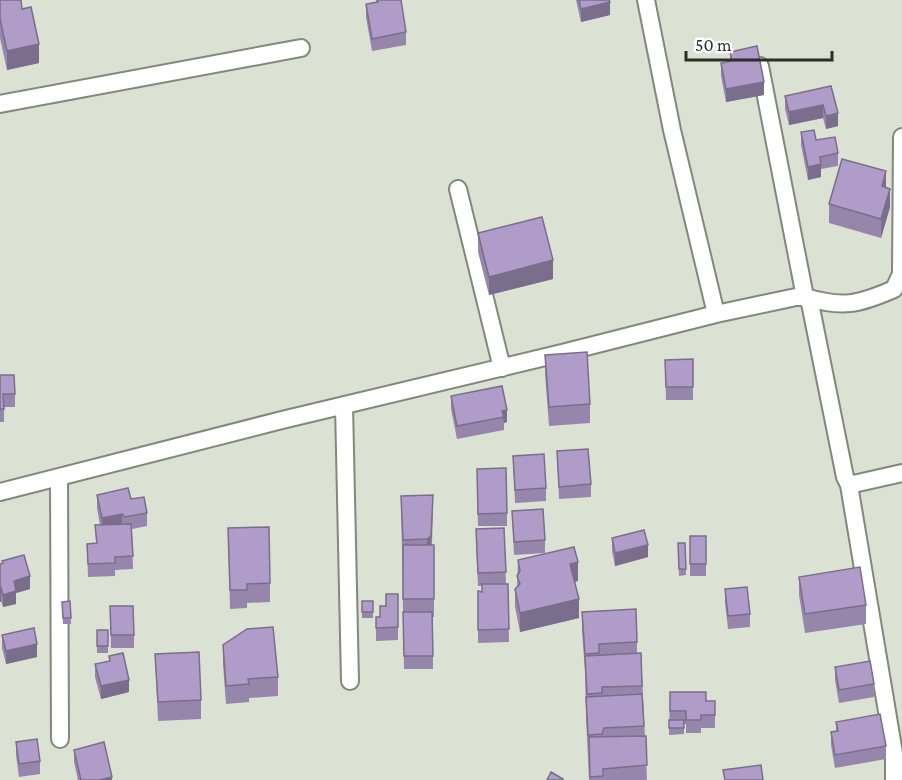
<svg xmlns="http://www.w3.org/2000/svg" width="902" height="780" font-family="'Crimson Pro',serif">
<rect width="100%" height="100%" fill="#dbe2d3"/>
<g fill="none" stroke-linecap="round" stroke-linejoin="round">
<!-- street casing -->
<g stroke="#82887a" stroke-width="20">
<path id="street" d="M646,0L672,130L716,314
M760,66L805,297C842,308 858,305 894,289L901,274L902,137
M0,104L301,48
M458,189L502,368
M344,405L350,681
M59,478L60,739
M849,485L894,753V780
M0,492L282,420L562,353L716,314L796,297H805L810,303L845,477L849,485L902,473"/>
</g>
<!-- street -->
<use href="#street" stroke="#fff" stroke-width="16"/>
</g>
<!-- wall -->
<path fill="#9786ac" d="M0,0L22,9L39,63L7,70L0,38Z
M376,0H401L406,32V45L372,51L366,17V4L376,3Z
M576,0H609L610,15L581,22Z
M730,52L764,95L726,102L721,76V63L730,61Z
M831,86L838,126L826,129L823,118L789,125L785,109V96Z
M801,132L838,153V166L821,169V177L808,180L801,145Z
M886,188L890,207L881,238L829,223V204Z
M478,233L553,279L489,295L478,252Z
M545,355L590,404V423L549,426L545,373Z
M693,359V400H666L665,360Z
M0,375L15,394V407H4V422H0Z
M502,386L507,422L504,423V430L457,439L451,409V396Z
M557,451L591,484V497L559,499Z
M513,456L546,488V501L515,503Z
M477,482L507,513V526H478Z
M97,495L131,499L147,513V526L132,529L133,569L115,570V576L88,577L87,544L96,543L95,525H100L97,508Z
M401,496L433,508L432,545H434V617H433V669H404Z
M512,511L545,540V553L514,555Z
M228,528L270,583V602L247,603V608L230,609Z
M504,528L506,584H508L509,642L478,643V591L482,592V586H478L476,542Z
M690,536H706V576H690Z
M612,538L648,557L615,566L612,551Z
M678,543H685L686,575L679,576Z
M518,560L578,581L575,582L579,618L520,632L515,607V589L517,586Z
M2,561L30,589L16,593V604L3,607L1,601L0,602V564L2,563Z
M799,577L866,605V624L805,633L799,595Z
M725,589L750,614V627L728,629L725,602Z
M398,594V640L376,641V617H380L386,606Z
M70,601L71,624H63L62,602Z
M362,601H373V618H362Z
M110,606L134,635V648H111Z
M582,612L637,642V653H641L647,780H589L586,716L585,672L582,631Z
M97,630H108V653H97Z
M2,635L37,657L6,664L2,648Z
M223,645L278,677V696L249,698V702L226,704L223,664Z
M155,654L201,700V719L158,721Z
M109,656L129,692L101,699L95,677V664L109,662Z
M835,667L874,684V697L839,703L835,680Z
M670,692L706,701H715V728H701V733H686V724H684V734L669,735Z
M836,722L886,746V759L835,768L831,745V732H836Z
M16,742L40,761V774L19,777L16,755Z
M74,750L112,780H78L74,762Z"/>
<!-- shaded-wall -->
<path fill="#7b6d8c" d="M610,2V15L581,22V9Z
M39,44V63L7,70V51Z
M764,82V95L726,102V89Z
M823,105V118L789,125V112Z
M838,113V126L826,129V116Z
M821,164V177L808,180V167Z
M886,171V190L882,186Z
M890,189V207L881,238V219Z
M553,260V279L489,295V277Z
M507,410V422L504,423L502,411Z
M433,495L431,548L427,552V539Z
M122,514V527L102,531V518Z
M648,545V557L615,566V553Z
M578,562V581L570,583V564Z
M30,576V589L16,593V604L3,607V595L14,581Z
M1,588V601L0,602V589Z
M579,599V618L520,632V613Z
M37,644V657L6,664V651Z
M129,680V692L101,699V686Z
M112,777V780H99Z"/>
<!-- building -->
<path fill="#b09cc8" stroke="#7b6d8c" stroke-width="1.5" d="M0,0H21L22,9L31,7L39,44L7,51L0,19Z
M378,0H401L406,32L372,39L366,4L378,2Z
M579,0H609L610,2L581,9Z
M757,46L764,82L726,89L721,63L732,61L730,52Z
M831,86L838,113L826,116L823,105L789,112L785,96Z
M814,130L816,140L835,137L838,153L820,157L821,164L808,167L801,132Z
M842,159L886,171L882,186L890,189L881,219L829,204Z
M542,217L553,260L489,277L478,233Z
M587,352L590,404L549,407L545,355Z
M693,359V387H666L665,360Z
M0,375H14L15,394H3L4,409H0Z
M502,386L507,410L502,411L504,417L457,426L451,396Z
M588,449L591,484L559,487L557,451Z
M544,454L546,488L515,490L513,456Z
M506,468L507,513L478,514L477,469Z
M128,488L131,499L144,497L147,513L125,517L122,514L102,518L97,495Z
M433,495L431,536L427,539L403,540L401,496Z
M543,509L545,540L514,542L512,511Z
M131,524L133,556L115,557V563L88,564L87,544L97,543L95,525Z
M269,527L270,583L247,584V590H230L228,528Z
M504,528L506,572L478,573L476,529Z
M644,530L648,545L615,553L612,538Z
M690,536H706V564H690Z
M678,543H685L686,569H679Z
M403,545H434V599H403Z
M574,547L578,562L570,564L579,599L520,613L515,589L520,584L517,576L520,571L518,560Z
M24,555L30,576L14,581L16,591L3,595L1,588L0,589V564L3,563L2,561Z
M860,567L866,605L805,614L799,577Z
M482,584H508L509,629L478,630V591L482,592Z
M747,587L750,614L728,616L725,589Z
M386,594H398V627L376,628V617H380V606H386Z
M70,601L71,618H63L62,602Z
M362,601H373V612H362Z
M110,606H133L134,635H111Z
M636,609L637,642L599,644V653L585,654L582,612Z
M403,612H432L433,656H404Z
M273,627L278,677L248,679L249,684L226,686L223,645L247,629Z
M34,628L37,644L6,651L2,635Z
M97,630H108V646H97Z
M199,652L201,700L158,702L155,654Z
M123,653L129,680L101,686L95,664L110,661L109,656Z
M641,653L642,686L602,687V693L587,694L585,656Z
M870,661L874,684L839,690L835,667Z
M670,692H706V701H715V715H701V720H686V711H670Z
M642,694L644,726L604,728L602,734L588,735L586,697Z
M880,714L886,746L835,755L831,732L838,731L836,722Z
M669,720H684V728H669Z
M646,736L647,765L603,769V776L590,777L589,737Z
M37,739L40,761L19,764L16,742Z
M104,742L112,777L99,780H81L74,750Z
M761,765L763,780H725L723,770Z
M551,772L563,779L562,780H547Z"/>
<!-- scale -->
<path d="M686 51v9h146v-9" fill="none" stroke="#2c2f29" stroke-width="3"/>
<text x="695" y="51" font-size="18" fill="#2c2f29" stroke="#ffffff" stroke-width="4.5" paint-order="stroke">50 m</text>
</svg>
